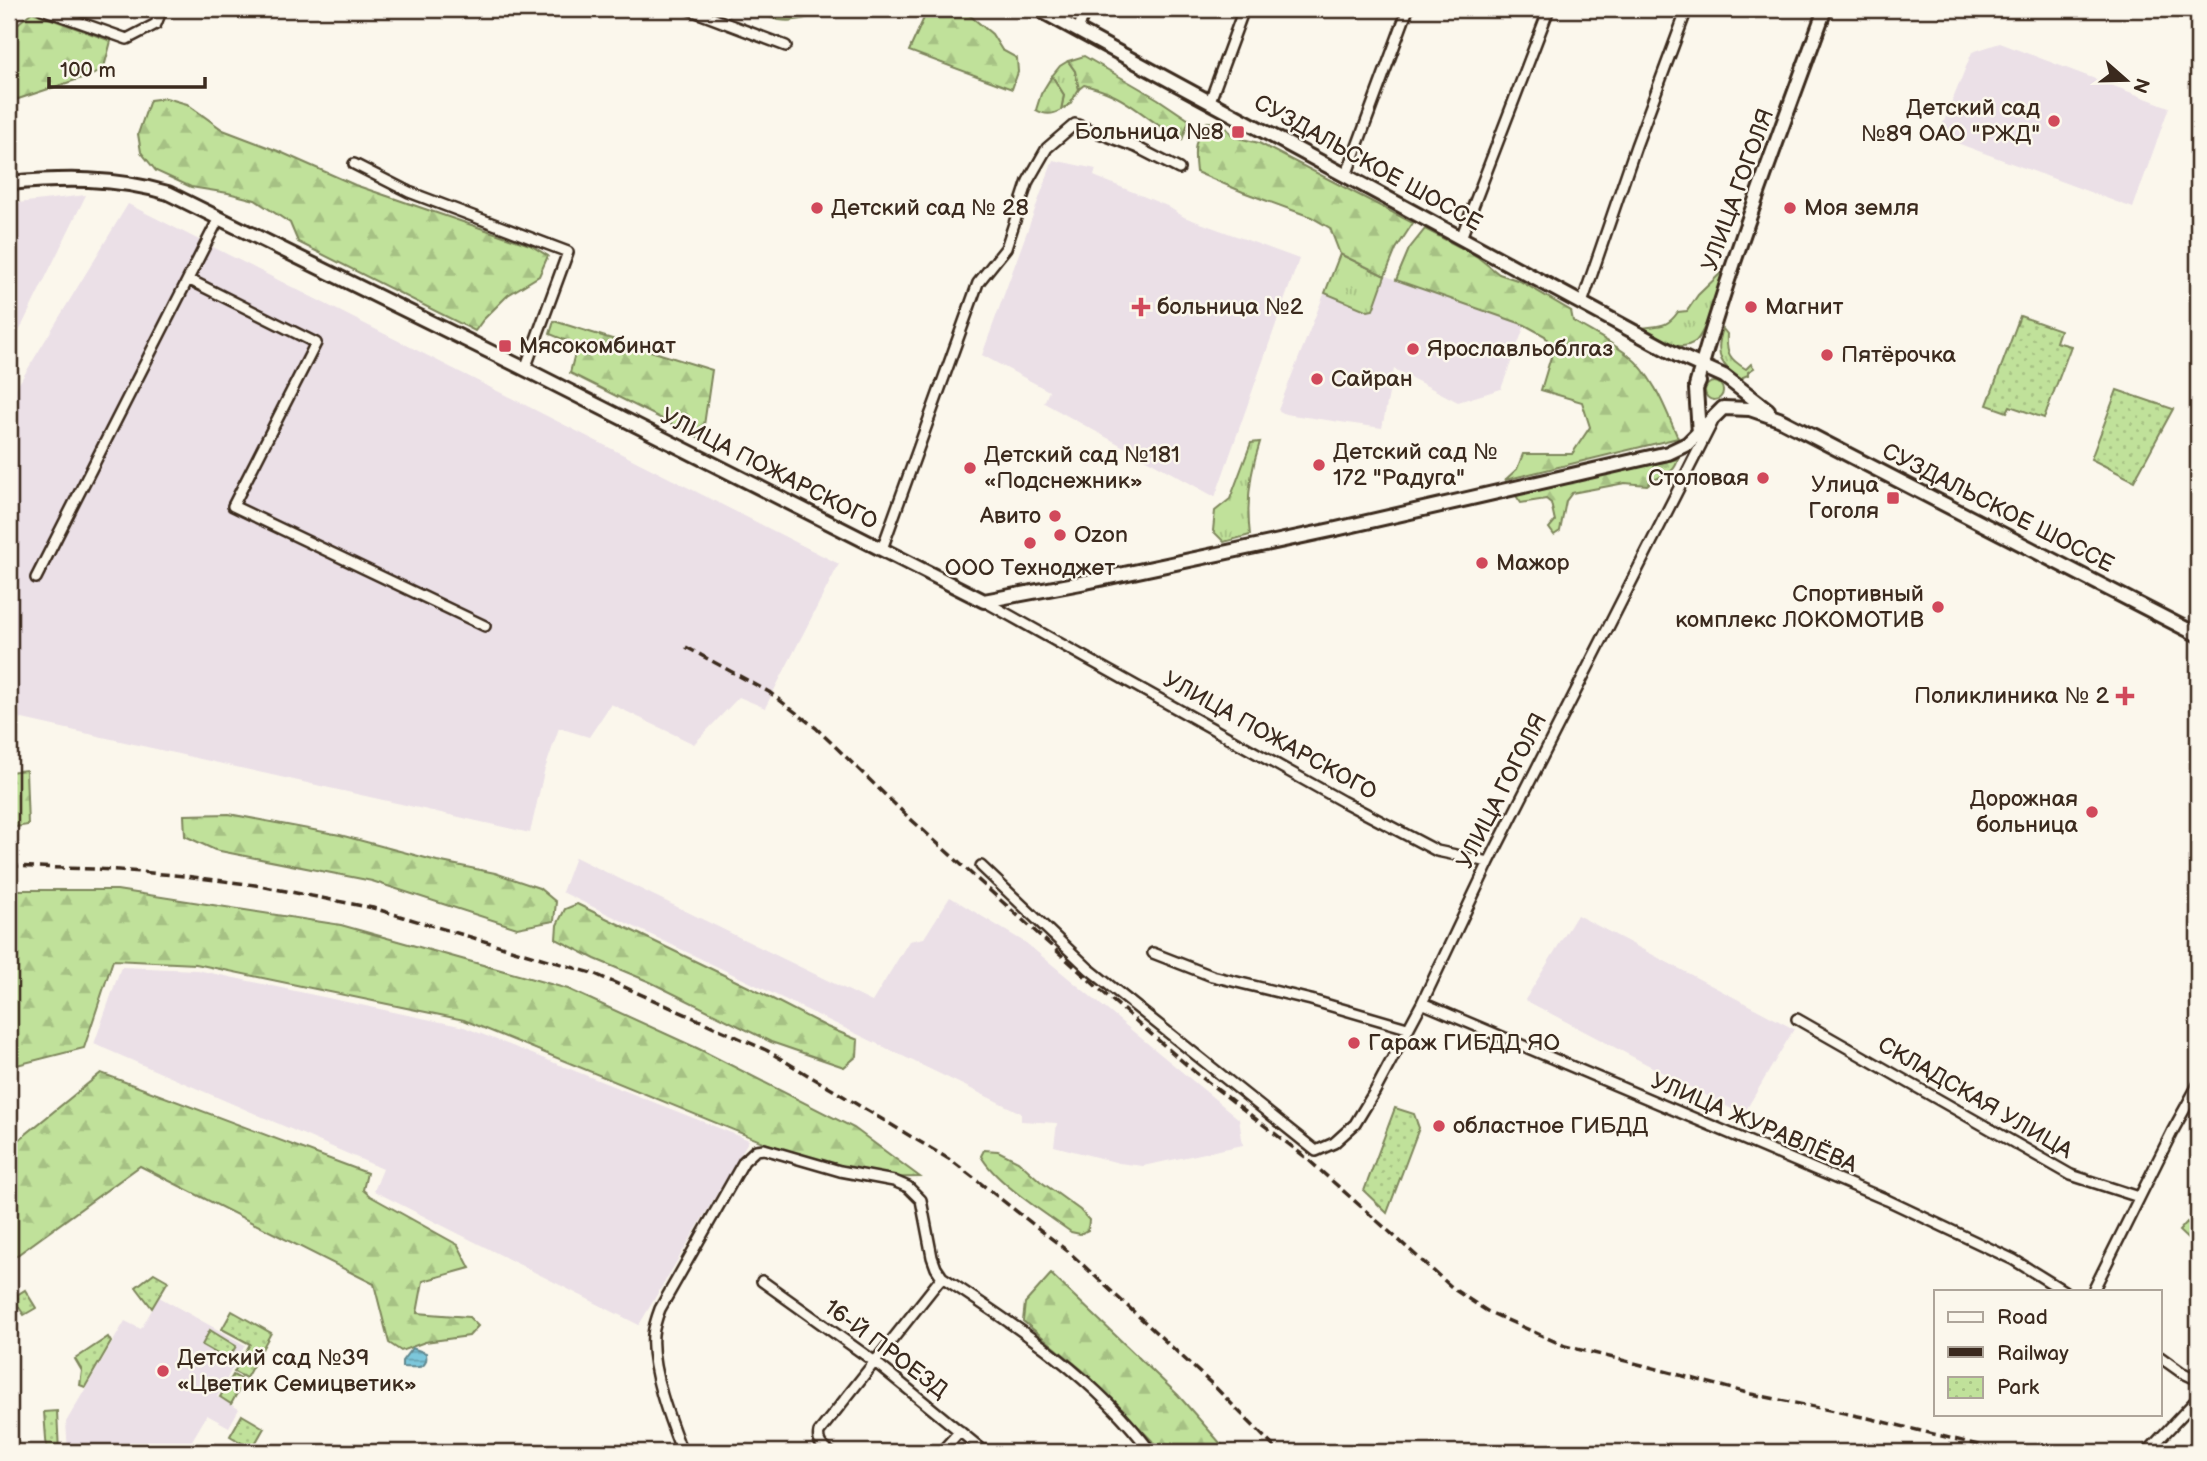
<svg xmlns="http://www.w3.org/2000/svg" width="2207" height="1461" font-family="'Balsamiq Sans',sans-serif">
<defs>
<pattern id="grass-tufts" width="24" height="20" patternUnits="userSpaceOnUse" patternTransform="scale(1.75)"><rect width="24" height="20" fill="#c0e19a"/><path d="M3 7l-1-3M5 7V3M7 7l1-3M15 17l-1-3M17 17v-4M19 17l1-3" fill="none" stroke="#a6c184"/></pattern>
<pattern id="forest-firs" width="22" height="20" patternUnits="userSpaceOnUse" patternTransform="scale(1.75)"><rect width="22" height="20" fill="#c0e19a"/><path d="M5 1l3.5 6h-7zM16 11l3.5 6h-7z" fill="#a6c184"/></pattern>
<pattern id="park-dots" width="8" height="8" patternUnits="userSpaceOnUse" patternTransform="scale(1.75)"><rect width="8" height="8" fill="#c0e19a"/><path d="M2 2h.1M6 6h.1" fill="none" stroke="#a6c184" stroke-width="1.8" stroke-linecap="round"/></pattern>
<pattern id="water-rules" width="6" height="5" patternUnits="userSpaceOnUse" patternTransform="scale(1.75)"><rect width="6" height="5" fill="#7cc7db"/><path d="M0 2.5h6" fill="none" stroke="#67a2b1"/></pattern>
</defs>
<rect width="100%" height="100%" fill="#fbf7ec"/>
<filter id="ink" filterUnits="userSpaceOnUse"><feTurbulence type="fractalNoise" baseFrequency=".0143" numOctaves="2"/><feDisplacementMap in="SourceGraphic" scale="14" xChannelSelector="R" yChannelSelector="G"/><feConvolveMatrix kernelMatrix="1 2 1 2 8 2 1 2 1" color-interpolation-filters="sRGB"/></filter>
<g filter="url(#ink)">
<!-- built -->
<path fill="#ebe0e7" d="M2000,43L2169,107L2133,208L1938,136L1972,52Z
M1053,160L1096,169L1094,176L1167,206L1184,217L1299,259L1215,497L1044,403L1049,391L982,355Z
M86,195L9,352V204Z
M128,204L839,564L765,708L739,697L694,744L611,704L589,737L559,728L544,772L530,833L9,716V400Z
M1340,254L1391,278L1525,325L1501,389L1458,402L1394,369L1382,428L1285,414L1278,410Z
M575,857L872,1002L909,941L924,938L950,897L1026,943L1239,1119L1243,1145L1143,1166L1119,1163L1054,1146L1057,1123L1021,1121V1113L562,892Z
M1577,915L1794,1029L1743,1115L1525,1000Z
M121,967L197,970L464,1027L749,1140L639,1325L374,1191L383,1169L94,1044Z
M159,1297L245,1345L217,1397L239,1409L229,1427L207,1415L187,1449H185L183,1452H68L66,1422L125,1321L141,1329Z"/>
<!-- grass -->
<path fill="url(#grass-tufts)" stroke="#7e865c" stroke-width="2" d="M1068,61L1075,71L1079,89L1070,104L1061,110L1064,95L1052,76L1060,66Z
M1340,254L1385,276L1373,310L1368,311L1325,293Z
M1725,269C1720,284 1707,331 1696,341C1692,344 1686,346 1681,346C1668,346 1651,335 1641,328C1659,325 1666,329 1678,312L1687,311L1698,295Z
M1723,329L1727,334C1726,353 1729,359 1746,369L1751,364L1754,368L1748,372V375L1743,377L1742,382C1723,366 1713,357 1723,329Z
M1705 391a9 9 0 1 1 18 0a9 9 0 1 1-18 0Z
M1260,442C1250,472 1246,503 1250,535L1224,542L1213,531L1215,511L1230,499L1251,443Z"/>
<!-- forest -->
<path fill="url(#forest-firs)" stroke="#7e865c" stroke-width="2" d="M759,9H824C807,22 775,27 759,9Z
M928,9H962L992,34L1002,50L1017,58L1018,72L1012,89L909,51Z
M32,12L111,41L103,71L9,102V31Z
M1084,56L1158,99L1189,120L1182,140C1155,126 1134,103 1106,92C1099,89 1092,87 1084,85L1079,89L1075,71L1068,61Z
M1052,76L1064,95L1061,110C1052,115 1045,115 1036,110L1041,94Z
M166,98L187,104L223,130L278,151L355,185L530,245L548,256L539,276L508,295L483,320L475,331L298,242L290,223L255,200L228,193L191,187L156,171L141,152L138,134L150,100Z
M1207,122L1222,123L1234,137L1259,143L1413,223L1396,249L1385,276L1340,254L1330,228L1311,217L1243,192L1196,172C1194,154 1193,136 1207,122Z
M1425,229L1475,255L1499,274L1520,281L1571,311L1573,321C1591,332 1611,342 1628,355C1653,374 1666,410 1678,438L1505,480L1517,469L1523,454H1572L1590,427L1582,402L1541,390L1553,350L1545,336L1525,325L1396,280L1409,249Z
M554,321L712,370L702,439L570,373L577,345L550,334Z
M1678,459C1674,477 1659,474 1647,485L1625,483L1572,493L1566,501L1560,531L1554,535L1549,528L1555,521L1551,503L1546,499L1521,503L1514,493Z
M26,770L28,825L9,828V772Z
M229,814L340,835L437,861L495,873L539,888L556,902L554,921L517,928L372,881L215,850L185,836L184,815Z
M9,890H117L341,925L568,989L699,1049L854,1128L920,1177L851,1178L464,1020L196,964L113,960L84,1048L9,1067Z
M577,904L761,993L827,1027L858,1040L857,1056L844,1067L771,1042L650,982L595,959L556,939L557,925L565,909Z
M101,1073L367,1173L363,1190L370,1196L458,1245L470,1268L423,1281L417,1313L469,1317L478,1326L469,1336L425,1342L401,1351L389,1343L374,1284L140,1166L9,1261V1237L13,1234L9,1148Z
M984,1150L998,1151L1018,1161L1040,1181L1080,1210L1089,1220L1088,1230L1080,1234L1071,1232C1046,1214 995,1182 981,1156Z
M1051,1274L1178,1395L1228,1452H1163L1087,1374L1023,1321L1025,1303Z"/>
<!-- park -->
<path fill="url(#park-dots)" stroke="#7e865c" stroke-width="2" d="M2020,316L2060,330L2056,342L2071,346L2044,418L2010,406L2007,412L1987,405Z
M2117,390L2173,409L2134,481L2091,459Z
M1395,1108L1414,1114L1419,1128L1387,1213L1364,1191Z
M2187,1222L2198,1233V1249L2179,1231Z
M154,1273L168,1281L152,1308L136,1287Z
M25,1290L36,1308L24,1315L14,1300L18,1298L17,1295Z
M232,1311L271,1333L246,1378L234,1372L250,1344L222,1329Z
M210,1330L236,1346L228,1360L202,1345Z
M108,1337L111,1342L85,1387L80,1385L82,1371L75,1359Z
M233,1375L244,1381L231,1404L220,1397Z
M57,1411L59,1452H47L44,1412Z
M242,1415L264,1428L252,1449L230,1436Z"/>
<!-- water -->
<path fill="url(#water-rules)" stroke="#62888f" stroke-width="2" d="M412,1348L426,1353C429,1371 415,1367 402,1367V1361Z"/>
<g fill="none" stroke-linecap="round" stroke-linejoin="round">
<!-- street casing -->
<g stroke="#3b2a1e" stroke-width="14">
<path id="street" d="M42,9L127,39L156,24L162,9
M688,9L786,46
M1078,31L1085,9
M1210,101L1244,9
M354,164L409,192L568,252L525,369
M1346,176L1408,9
M1461,238L1549,9
M188,279L316,343L233,506L485,626
M1582,303L1636,146L1687,9
M882,549L978,283L1006,248L1028,181L1047,148L1075,124L1136,147L1179,169
M36,578L219,218
M984,601L1342,801L1437,851L1489,862
M981,866L1089,969L1316,1151L1334,1143L1355,1124L1375,1091L1422,1003L1489,862L1712,423
M1153,953L1212,976L1311,1000L1407,1028
M1422,1003L1887,1200L2014,1260L2064,1291
M1797,1019L2071,1175L2139,1197
M762,1281L875,1362L985,1452
M2093,1291L2172,1132L2198,1085
M2160,1357L2181,1372L2198,1380
M2150,1449L2198,1398
M682,1452C670,1421 650,1369 653,1335C654,1326 657,1317 660,1309L744,1161L756,1150L764,1149L840,1171L894,1181L908,1187L921,1200L932,1257L936,1268L942,1277C1018,1327 1096,1378 1151,1452
M830,1452C822,1447 817,1442 819,1432L942,1277
M941,1452L960,1431"/>
</g>
<!-- secondary casing -->
<g stroke="#3b2a1e" stroke-width="18">
<path id="secondary" d="M1038,9L1677,355L1724,376L1768,410
M9,183C63,178 115,177 168,193L525,369L984,601L1086,582L1336,529L1668,453L1687,444L1723,408L1750,409L1779,419L2198,635
M1699,382L1696,389L1699,433
M1696,386C1731,258 1780,134 1825,9"/>
</g>
<!-- street -->
<use href="#street" stroke="#fbf7ec" stroke-width="9"/>
<!-- secondary -->
<use href="#secondary" stroke="#fbf7ec" stroke-width="12"/>
<!-- rail -->
<path stroke="#3b2a1e" stroke-width="3.5" stroke-dasharray="10 5" stroke-linecap="butt" d="M686,647L769,692L816,728L905,814L1097,987L1196,1073L1304,1156L1455,1290L1487,1311L1565,1346L1646,1366L1751,1394L1868,1418L2007,1452
M9,866L119,870L184,876L255,885L373,908L595,974L766,1050L952,1161L1070,1253L1214,1386L1279,1452"/>
</g>
</g>
<!-- markers -->
<g fill="#d1495b" stroke="#fbf7ec" stroke-width="2.5">
<circle cx="2054" cy="121" r="7"/>
<rect x="1231" y="125" width="14" height="14" rx="3.5"/>
<circle cx="817" cy="208" r="7"/>
<circle cx="1790" cy="208" r="7"/>
<path d="M1137.5 296.5h7v7h7v7h-7v7h-7v-7h-7v-7h7z"/>
<circle cx="1751" cy="307" r="7"/>
<rect x="498" y="339" width="14" height="14" rx="3.5"/>
<circle cx="1413" cy="349" r="7"/>
<circle cx="1827" cy="355" r="7"/>
<circle cx="1317" cy="379" r="7"/>
<circle cx="1319" cy="465" r="7"/>
<circle cx="970" cy="468" r="7"/>
<circle cx="1763" cy="478" r="7"/>
<rect x="1886" y="491" width="14" height="14" rx="3.5"/>
<circle cx="1055" cy="516" r="7"/>
<circle cx="1060" cy="535" r="7"/>
<circle cx="1030" cy="543" r="7"/>
<circle cx="1482" cy="563" r="7"/>
<circle cx="1938" cy="607" r="7"/>
<path d="M2121.5 685.5h7v7h7v7h-7v7h-7v-7h-7v-7h7z"/>
<circle cx="2092" cy="812" r="7"/>
<circle cx="1354" cy="1043" r="7"/>
<circle cx="1439" cy="1126" r="7"/>
<circle cx="163" cy="1371" r="7"/>
</g>
<g text-anchor="middle" dominant-baseline="central" stroke-width="5" stroke-linejoin="round" paint-order="stroke">
<!-- poi labels -->
<g font-size="23" fill="#3b2a1e" stroke="#fbf7ec" text-anchor="start">
<text x="2040" y="108" text-anchor="end">Детский сад<tspan x="2040" dy="26">№89 ОАО "РЖД"</tspan></text>
<text x="1224" y="132" text-anchor="end">Больница №8</text>
<text x="831" y="208">Детский сад № 28</text>
<text x="1804" y="208">Моя земля</text>
<text x="1157" y="307">больница №2</text>
<text x="1765" y="307">Магнит</text>
<text x="519" y="346">Мясокомбинат</text>
<text x="1427" y="349">Ярославльоблгаз</text>
<text x="1841" y="355">Пятёрочка</text>
<text x="1331" y="379">Сайран</text>
<text x="1333" y="452">Детский сад №<tspan x="1333" dy="26">172 "Радуга"</tspan></text>
<text x="984" y="455">Детский сад №181<tspan x="984" dy="26">«Подснежник»</tspan></text>
<text x="1749" y="478" text-anchor="end">Столовая</text>
<text x="1879" y="485" text-anchor="end">Улица<tspan x="1879" dy="26">Гоголя</tspan></text>
<text x="1041" y="516" text-anchor="end">Авито</text>
<text x="1074" y="535">Ozon</text>
<text x="1496" y="563">Мажор</text>
<text x="1030" y="568" text-anchor="middle">ООО Техноджет</text>
<text x="1924" y="594" text-anchor="end">Спортивный<tspan x="1924" dy="26">комплекс ЛОКОМОТИВ</tspan></text>
<text x="2109" y="696" text-anchor="end">Поликлиника № 2</text>
<text x="2078" y="799" text-anchor="end">Дорожная<tspan x="2078" dy="26">больница</tspan></text>
<text x="1368" y="1043">Гараж ГИБДД ЯО</text>
<text x="1453" y="1126">областное ГИБДД</text>
<text x="177" y="1358">Детский сад №39<tspan x="177" dy="26">«Цветик Семицветик»</tspan></text>
</g>
<!-- street labels -->
<g font-size="23" fill="#3b2a1e" stroke="#fbf7ec">
<text transform="translate(1368 163) rotate(29)">СУЗДАЛЬСКОЕ ШОССЕ</text>
<text transform="translate(1738 190) rotate(-70)">УЛИЦА ГОГОЛЯ</text>
<text transform="translate(769 469) rotate(27)">УЛИЦА ПОЖАРСКОГО</text>
<text transform="translate(1998 508) rotate(27)">СУЗДАЛЬСКОЕ ШОССЕ</text>
<text transform="translate(1270 736) rotate(29)">УЛИЦА ПОЖАРСКОГО</text>
<text transform="translate(1502 791) rotate(-63)">УЛИЦА ГОГОЛЯ</text>
<text transform="translate(1975 1098) rotate(30)">СКЛАДСКАЯ УЛИЦА</text>
<text transform="translate(1754 1123) rotate(23)">УЛИЦА ЖУРАВЛЁВА</text>
<text transform="translate(886 1349) rotate(37)">16-Й ПРОЕЗД</text>
</g>
</g>
<!-- margin -->
<rect width="2207" height="1461" fill="none" stroke="#fbf7ec" stroke-width="35"/>
<rect x="18" y="18" width="2172" height="1426" fill="none" stroke="#3b2a1e" stroke-width="2.5" filter="url(#ink)"/>
<!-- legend -->
<rect x="1934" y="1290" width="228" height="126" fill="#fbf7ec" stroke="#aea59a" stroke-width="2"/>
<rect x="1948" y="1312" width="35" height="10" fill="#fbf7ec" stroke="#aea59a" stroke-width="2"/>
<text x="1997" y="1324" font-size="21" fill="#3b2a1e">Road</text>
<rect x="1948" y="1347" width="35" height="10" fill="#3b2a1e" stroke="#aea59a" stroke-width="2"/>
<text x="1997" y="1360" font-size="21" fill="#3b2a1e">Railway</text>
<rect x="1948" y="1377" width="35" height="21" fill="url(#park-dots)" stroke="#aea59a" stroke-width="2"/>
<text x="1997" y="1394" font-size="21" fill="#3b2a1e">Park</text>
<!-- north arrow -->
<g transform="translate(2126 80) rotate(110)" stroke="#fbf7ec" stroke-width="5" paint-order="stroke">
<path d="M0-5L12 26L0 18L-12 26Z" fill="#3b2a1e"/>
<text y="-10" font-size="19" font-weight="bold" text-anchor="middle" fill="#3b2a1e">N</text>
</g>
<!-- scale -->
<path d="M49 77v10h156v-10" fill="none" stroke="#3b2a1e" stroke-width="3.5"/>
<text x="60" y="77" font-size="21" fill="#3b2a1e" stroke="#fbf7ec" stroke-width="5" paint-order="stroke">100 m</text>
</svg>
